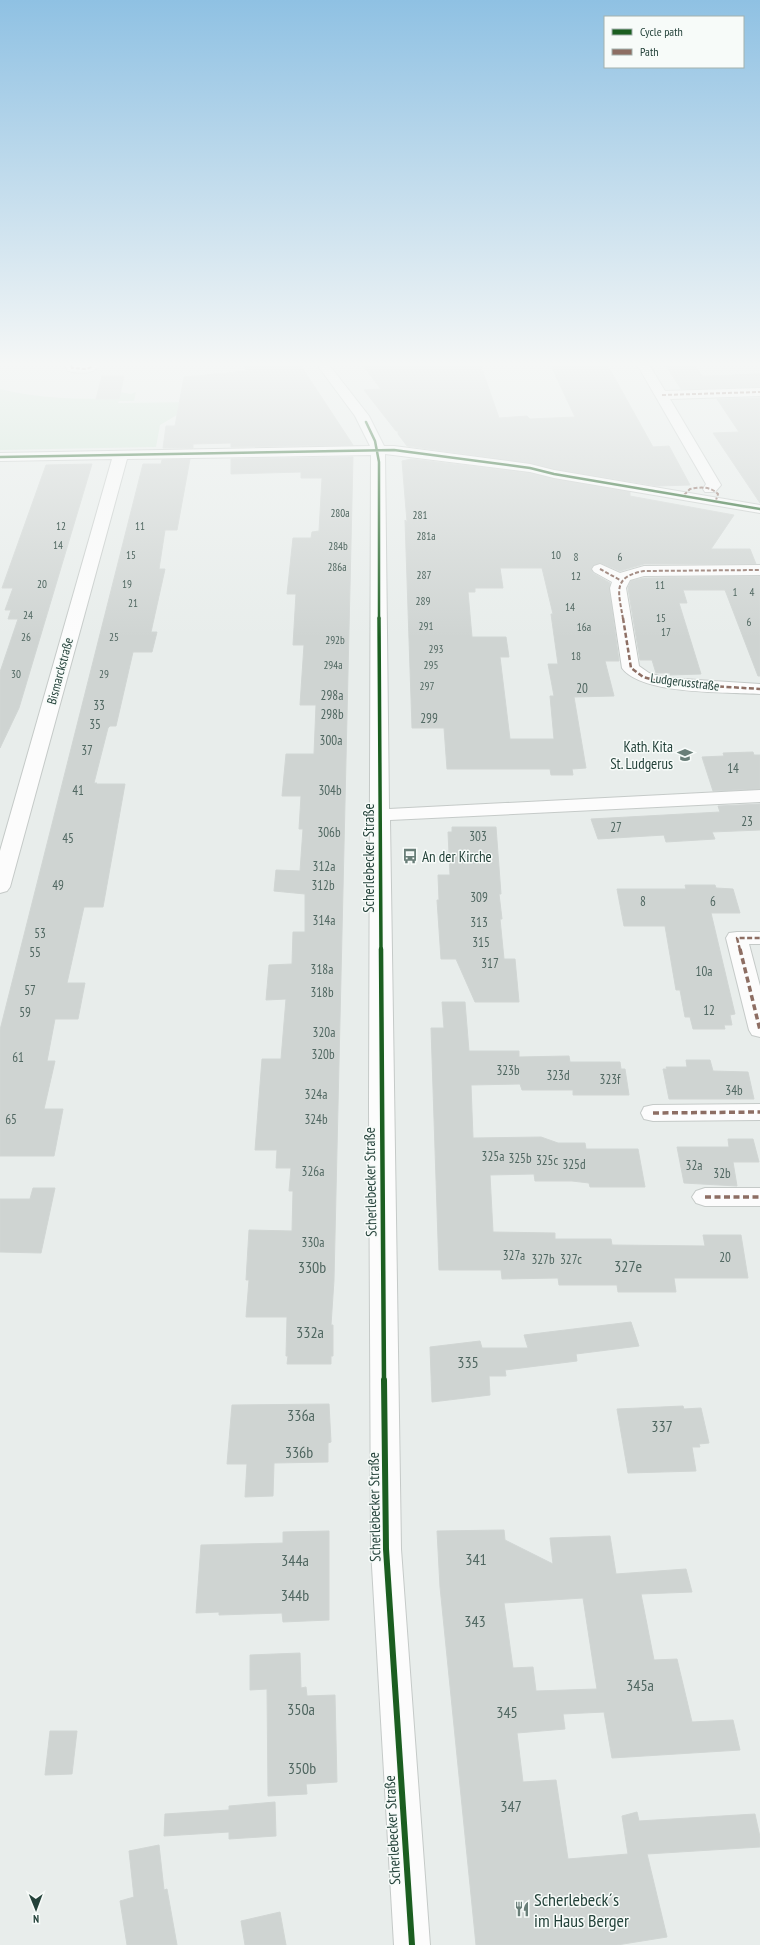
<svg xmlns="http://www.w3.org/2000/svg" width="760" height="1945" font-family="'PT Sans Narrow',sans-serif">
<rect width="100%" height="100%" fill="#e8edeb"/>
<!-- green -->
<path fill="#d1e6d8" d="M0,389C39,399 79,399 119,399L120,392L131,394L136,392L134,401H119L118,403L199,402L160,425L156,447L0,450Z"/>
<!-- building -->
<path fill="#cfd4d2" stroke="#d1d6d4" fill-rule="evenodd" d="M262,366H279L280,367L301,366L353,445L231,447V443L193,444V448H163L166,426H175L184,377L247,371L244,367Z
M363,366H481L499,418L527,416L530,419L575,417L551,366H608L653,447L669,446L690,485L658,486L554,469L530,463L407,446L398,434V431H396L364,390L381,389Z
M666,366H695L702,376L760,374V387L681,389Z
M102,376H124L119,399H96Z
M760,398V503L713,433L739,432L717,399Z
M353,457L334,1280L331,1325H333V1356H331V1364H287L288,1356H286L287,1317H246L249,1280H246L249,1230L292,1231L293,1191H289L291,1168H276L277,1150H255L262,1059H281L286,999L266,1000L269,965L292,964L293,932H305V894L274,891L276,870L300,871L303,829H299L301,796H282L286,754H314L316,705H300L304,645H293L296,594H287L293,538H311L312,532L319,531L322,478H301V472L231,474V459Z
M190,459L177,530H165L159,569H165L151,632H157L152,652H133L116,726H110L108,728L94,783H97L96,784H125L103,907H84L67,983H85L78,1019H55L47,1061H55L44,1109H63L54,1156H0V1030L143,464H161L162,460Z
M411,459L530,473L554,479L630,492V496L734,515L711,549H750L756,564H644L620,571L601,563L594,565L591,568L593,573L610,583L609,588L619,661H605L614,696L574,697L586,768L572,769L573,775H551L550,769H447L444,728H412L405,520L407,522L402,461ZM500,568H542L553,614H551L558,664H548L554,696H550L554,739H510L500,657H509L506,637H472L468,592H475V588H503Z
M92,464L19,708L0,748V672L18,619H8L11,610H5L13,588H2L46,465Z
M760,576V676H758L725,590H683L687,603H679L701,674L670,675V673H656L652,660H640L628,588L631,581L644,578Z
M753,752L754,755H760V789L713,791L702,757L724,756L723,753Z
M760,804V830L712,832L715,839L666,842L664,835L598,839L591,819L720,812L718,806Z
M452,827H496L501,894H499L502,919H500L504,959H515L519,1002H475L456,959H441L437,900H439L438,875H450L448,832H452Z
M685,885H715L716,888L733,889L740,913H711L735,1014L730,1015L732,1025H724L725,1029H693L690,1017H685L680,990H676L665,926H624L617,889H686Z
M442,1002H465L469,1051H519V1057L569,1056L570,1062H620L621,1069H625L629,1095H573V1090H522L520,1084L471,1085L473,1138L541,1137L558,1143H585L586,1149H638L645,1187H590L589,1183L572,1181H535L534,1174L490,1175L493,1232L555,1233V1239H611L612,1245L705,1246L703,1235H741L748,1278H674L676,1292H618L617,1285H559L558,1278L502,1279L501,1270H439L431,1028H444Z
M686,1060H710L713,1071L748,1072L754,1099H669L663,1069H667L666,1067H687Z
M728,1139H753L759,1162H733L737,1186L684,1183L677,1147H729Z
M33,1188H55L41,1253L0,1252V1199H30Z
M631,1322L639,1346L576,1354L577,1361L505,1370L506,1376H489L490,1395L432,1402L430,1347L480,1341L482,1348H528L524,1335Z
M329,1404L331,1442L328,1443V1462L274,1463L273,1496L245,1497L247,1464H227L232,1405Z
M683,1406L684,1409L701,1408L709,1443L699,1444L700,1447H692L696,1471L628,1473L617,1409Z
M504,1530L505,1540L553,1564L550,1538L610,1536L616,1574L686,1569L692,1592L641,1594L654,1660L677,1659L692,1722L733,1720L740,1750L612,1758L604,1712L563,1714L565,1729L517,1733L523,1782L556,1780L568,1859L628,1854L622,1816L637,1812L639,1821L755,1814L760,1837V1847L647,1854L667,1937L617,1945H476L440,1587L437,1531ZM583,1598L597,1689L536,1691L533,1667L513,1668L504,1603Z
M329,1531V1620L283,1622L282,1613L219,1615V1612L196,1613L201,1545L283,1543V1532Z
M300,1653L301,1688L306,1687L307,1696L335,1695L337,1782L306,1784L307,1794L268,1796L267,1689L250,1690V1655Z
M50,1731H77L72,1774L45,1775Z
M275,1802L276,1836L229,1839V1832L164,1836L165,1814L229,1810V1806Z
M159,1845L164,1890L167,1889L177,1945H127L120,1901L134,1897L129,1851Z
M280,1912L286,1945H245L241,1921Z"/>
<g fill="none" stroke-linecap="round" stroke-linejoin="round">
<!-- minor casing -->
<g stroke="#c5cac8" stroke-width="2">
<path id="minor" d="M65,366H99C93,375 77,373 68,371Z
M318,366H330L369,416L384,446H394L530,464L554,470L760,505V513L554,478L530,472L385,454L389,809L760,790V802L390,820L401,1549L430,1945H394L371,1549L369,1106L371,455L127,459L10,887L7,891L0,893V851L112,459L0,461V453L370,446L355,416Z
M638,366H650L665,391L760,388V396L670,399L721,485L715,492H705L703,489L706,484Z
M600,564L620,573L644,566L760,565V575L644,576L630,580L626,588L639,666L649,673L666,678L760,684V694C728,692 641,695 622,668L610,588L612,582L594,572L592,569L594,566Z
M737,932H760V944H749L760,986V1037L752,1035L749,1030L726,938L729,933Z
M760,1104V1120L653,1121L644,1119L641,1113L644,1107L653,1105Z
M705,1188H760V1206H705L696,1203L692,1197L696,1191Z"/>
</g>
<!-- minor -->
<use href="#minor" fill="#fcfcfc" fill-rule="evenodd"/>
<!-- quiet-far2 -->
<path stroke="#8d6e63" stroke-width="2" stroke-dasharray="4 2" stroke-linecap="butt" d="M71,366L72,368L87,369L93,366
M662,395L760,392
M684,495L690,489C700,487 710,486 718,494L716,500
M600,569L620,580
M623,619C619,593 611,577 644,571L760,570"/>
<!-- quiet-far1 -->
<path stroke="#8d6e63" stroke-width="2.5" stroke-dasharray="5 2.5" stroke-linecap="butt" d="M623,618L631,668L643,677L665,683L760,689
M740,950L737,938H760"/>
<!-- quiet -->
<path stroke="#8d6e63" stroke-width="3.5" stroke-dasharray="6 3.5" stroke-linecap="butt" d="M740,949L760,1030
M653,1113L760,1112
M705,1197H760"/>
<!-- cycleway-far3 casing -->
<g stroke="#f7fbf9" stroke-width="4">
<path id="cycleway-far3" d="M366,422L375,441L379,462V619
M0,457L394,450L530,468L554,474L760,509"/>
</g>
<!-- cycleway-far2 casing -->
<g stroke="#f7fbf9" stroke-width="5.5">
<path id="cycleway-far2" d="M379,618L381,950"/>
</g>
<!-- cycleway-far1 casing -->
<g stroke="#f7fbf9" stroke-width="7">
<path id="cycleway-far1" d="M381,949L384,1381"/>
</g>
<!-- cycleway casing -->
<g stroke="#f7fbf9" stroke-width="8">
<path id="cycleway" d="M384,1380L386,1549L412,1945"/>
</g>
<!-- cycleway-far3 -->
<use href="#cycleway-far3" stroke="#1b5e20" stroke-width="2.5"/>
<!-- cycleway-far2 -->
<use href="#cycleway-far2" stroke="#1b5e20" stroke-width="3.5"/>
<!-- cycleway-far1 -->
<use href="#cycleway-far1" stroke="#1b5e20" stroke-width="4.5"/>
<!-- cycleway -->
<use href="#cycleway" stroke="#1b5e20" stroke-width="6"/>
</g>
<!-- sky -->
<linearGradient id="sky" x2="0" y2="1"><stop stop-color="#8fc1e3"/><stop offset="0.57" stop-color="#f5f7f6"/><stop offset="1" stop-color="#f5f7f6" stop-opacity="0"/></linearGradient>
<rect width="760" height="638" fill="url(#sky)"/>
<!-- icons -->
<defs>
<g id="school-bare" transform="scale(1.2)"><path d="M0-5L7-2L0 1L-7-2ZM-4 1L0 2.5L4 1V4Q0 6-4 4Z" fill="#697e78" stroke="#f7fbf9" stroke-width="2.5" paint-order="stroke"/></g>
<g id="bus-bare" transform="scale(1.2)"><path d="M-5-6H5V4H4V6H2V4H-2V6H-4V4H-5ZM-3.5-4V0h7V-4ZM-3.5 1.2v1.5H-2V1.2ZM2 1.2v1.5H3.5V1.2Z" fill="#697e78" stroke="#f7fbf9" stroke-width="2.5" paint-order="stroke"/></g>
<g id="restaurant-bare" transform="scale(1.2)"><path d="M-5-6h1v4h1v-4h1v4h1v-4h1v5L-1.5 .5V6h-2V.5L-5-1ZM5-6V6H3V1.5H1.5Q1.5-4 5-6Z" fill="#697e78" stroke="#f7fbf9" stroke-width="2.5" paint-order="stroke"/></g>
</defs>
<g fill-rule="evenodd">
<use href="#school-bare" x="685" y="755"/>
<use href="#bus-bare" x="410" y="856"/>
<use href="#restaurant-bare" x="522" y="1909"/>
</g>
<g text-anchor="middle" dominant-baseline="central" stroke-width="3" stroke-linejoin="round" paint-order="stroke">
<!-- far-number labels -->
<g font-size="11" fill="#506761">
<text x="340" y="513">280a</text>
<text x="420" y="515">281</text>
<text x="61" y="526">12</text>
<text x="140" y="526">11</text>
<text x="426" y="536">281a</text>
<text x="58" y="545">14</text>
<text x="338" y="546">284b</text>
<text x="131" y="555">15</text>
<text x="556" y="555">10</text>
<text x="576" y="557">8</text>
<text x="620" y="557">6</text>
<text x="337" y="567">286a</text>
<text x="424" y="575">287</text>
<text x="576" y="576">12</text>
<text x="42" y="584">20</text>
<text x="127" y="584">19</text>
<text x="660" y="585">11</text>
<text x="735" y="592">1</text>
<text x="752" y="592">4</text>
<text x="423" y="601">289</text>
<text x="133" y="603">21</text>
<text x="570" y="607">14</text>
<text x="28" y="615">24</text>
<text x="661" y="618">15</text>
<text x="749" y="622">6</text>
<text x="426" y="626">291</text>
<text x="584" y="627">16a</text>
<text x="666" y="632">17</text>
<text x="26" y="637">26</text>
<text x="114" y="637">25</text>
<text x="335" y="640">292b</text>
<text x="436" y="649">293</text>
<text x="576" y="656">18</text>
<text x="333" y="665">294a</text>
<text x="431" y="665">295</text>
<text x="16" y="674">30</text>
<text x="104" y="674">29</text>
<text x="427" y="686">297</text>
</g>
<!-- far-street labels -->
<g font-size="13" fill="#24423a" stroke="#f7fbf9">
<text transform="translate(60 671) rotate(-75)">Bismarckstraße</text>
<text transform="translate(685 682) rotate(7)">Ludgerusstraße</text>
</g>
<!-- number labels -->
<g font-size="13" fill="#506761">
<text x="582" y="688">20</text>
<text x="332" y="695">298a</text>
<text x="99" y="705">33</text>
<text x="332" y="714">298b</text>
<text x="429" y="718">299</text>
<text x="95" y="724">35</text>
<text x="331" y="740">300a</text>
<text x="87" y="750">37</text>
<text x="733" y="768">14</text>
<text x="78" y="790">41</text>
<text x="330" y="790">304b</text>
<text x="747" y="821">23</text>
<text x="616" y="827">27</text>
<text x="329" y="832">306b</text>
<text x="478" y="836">303</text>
<text x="68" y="838">45</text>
<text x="324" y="866">312a</text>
<text x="58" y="885">49</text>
<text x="323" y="885">312b</text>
<text x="479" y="897">309</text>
<text x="643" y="901">8</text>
<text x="713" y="901">6</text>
<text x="324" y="920">314a</text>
<text x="479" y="922">313</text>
<text x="40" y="933">53</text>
<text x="481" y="942">315</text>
<text x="35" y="952">55</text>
<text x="490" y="963">317</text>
<text x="322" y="969">318a</text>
<text x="704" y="971">10a</text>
<text x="30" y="990">57</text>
<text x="322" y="992">318b</text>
<text x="709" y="1010">12</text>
<text x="25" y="1012">59</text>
<text x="324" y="1032">320a</text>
<text x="323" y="1054">320b</text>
<text x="18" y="1057">61</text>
<text x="508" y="1070">323b</text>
<text x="558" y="1075">323d</text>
<text x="610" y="1079">323f</text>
<text x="734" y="1090">34b</text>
<text x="316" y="1094">324a</text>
<text x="11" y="1119">65</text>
<text x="316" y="1119">324b</text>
<text x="493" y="1156">325a</text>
<text x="520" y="1158">325b</text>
<text x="547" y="1160">325c</text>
<text x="574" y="1164">325d</text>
<text x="694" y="1165">32a</text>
<text x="313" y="1171">326a</text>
<text x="722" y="1173">32b</text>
<text x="313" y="1242">330a</text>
<text x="514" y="1255">327a</text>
<text x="725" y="1257">20</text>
<text x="543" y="1259">327b</text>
<text x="571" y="1259">327c</text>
</g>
<!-- poi labels -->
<g font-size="15" fill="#24423a" stroke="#f7fbf9" text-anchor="end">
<text x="673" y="746">Kath. Kita<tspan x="673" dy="17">St. Ludgerus</tspan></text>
<text x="422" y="856" text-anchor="start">An der Kirche</text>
</g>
<!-- street labels -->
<g font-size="15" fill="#24423a" stroke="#f7fbf9">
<text transform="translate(368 858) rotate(-90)">Scherlebecker Straße</text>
<text transform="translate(370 1182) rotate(-91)">Scherlebecker Straße</text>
<text transform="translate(374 1507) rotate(-91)">Scherlebecker Straße</text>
<text transform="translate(392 1830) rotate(-93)">Scherlebecker Straße</text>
</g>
<!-- near-number labels -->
<g font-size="16" fill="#506761">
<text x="628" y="1266">327e</text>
<text x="312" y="1267">330b</text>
<text x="310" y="1332">332a</text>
<text x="468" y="1362">335</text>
<text x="301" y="1415">336a</text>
<text x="662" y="1426">337</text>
<text x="299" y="1452">336b</text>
<text x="476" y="1559">341</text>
<text x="295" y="1560">344a</text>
<text x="295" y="1595">344b</text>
<text x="475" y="1621">343</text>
<text x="640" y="1685">345a</text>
<text x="301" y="1709">350a</text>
<text x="507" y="1712">345</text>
<text x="302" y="1768">350b</text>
<text x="511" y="1806">347</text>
</g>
<!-- near-poi labels -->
<g font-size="18" fill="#24423a" stroke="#f7fbf9" text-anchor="start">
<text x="534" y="1899">Scherlebeck´s<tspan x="534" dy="21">im Haus Berger</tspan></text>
</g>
</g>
<!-- legend -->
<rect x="604" y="16" width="140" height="52" fill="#f7fbf9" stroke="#a3b1ad"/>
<rect x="612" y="29" width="20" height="6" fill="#1b5e20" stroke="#a3b1ad"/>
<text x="640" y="36" font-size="12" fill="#24423a">Cycle path</text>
<rect x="612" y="49" width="20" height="6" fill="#8d6e63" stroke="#a3b1ad"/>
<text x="640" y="56" font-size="12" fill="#24423a">Path</text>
<!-- north arrow -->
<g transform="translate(36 1909) rotate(179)" stroke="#f7fbf9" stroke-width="3" paint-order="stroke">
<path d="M0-3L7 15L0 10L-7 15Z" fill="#24423a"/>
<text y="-6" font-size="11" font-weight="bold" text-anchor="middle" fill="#24423a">N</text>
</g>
</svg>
